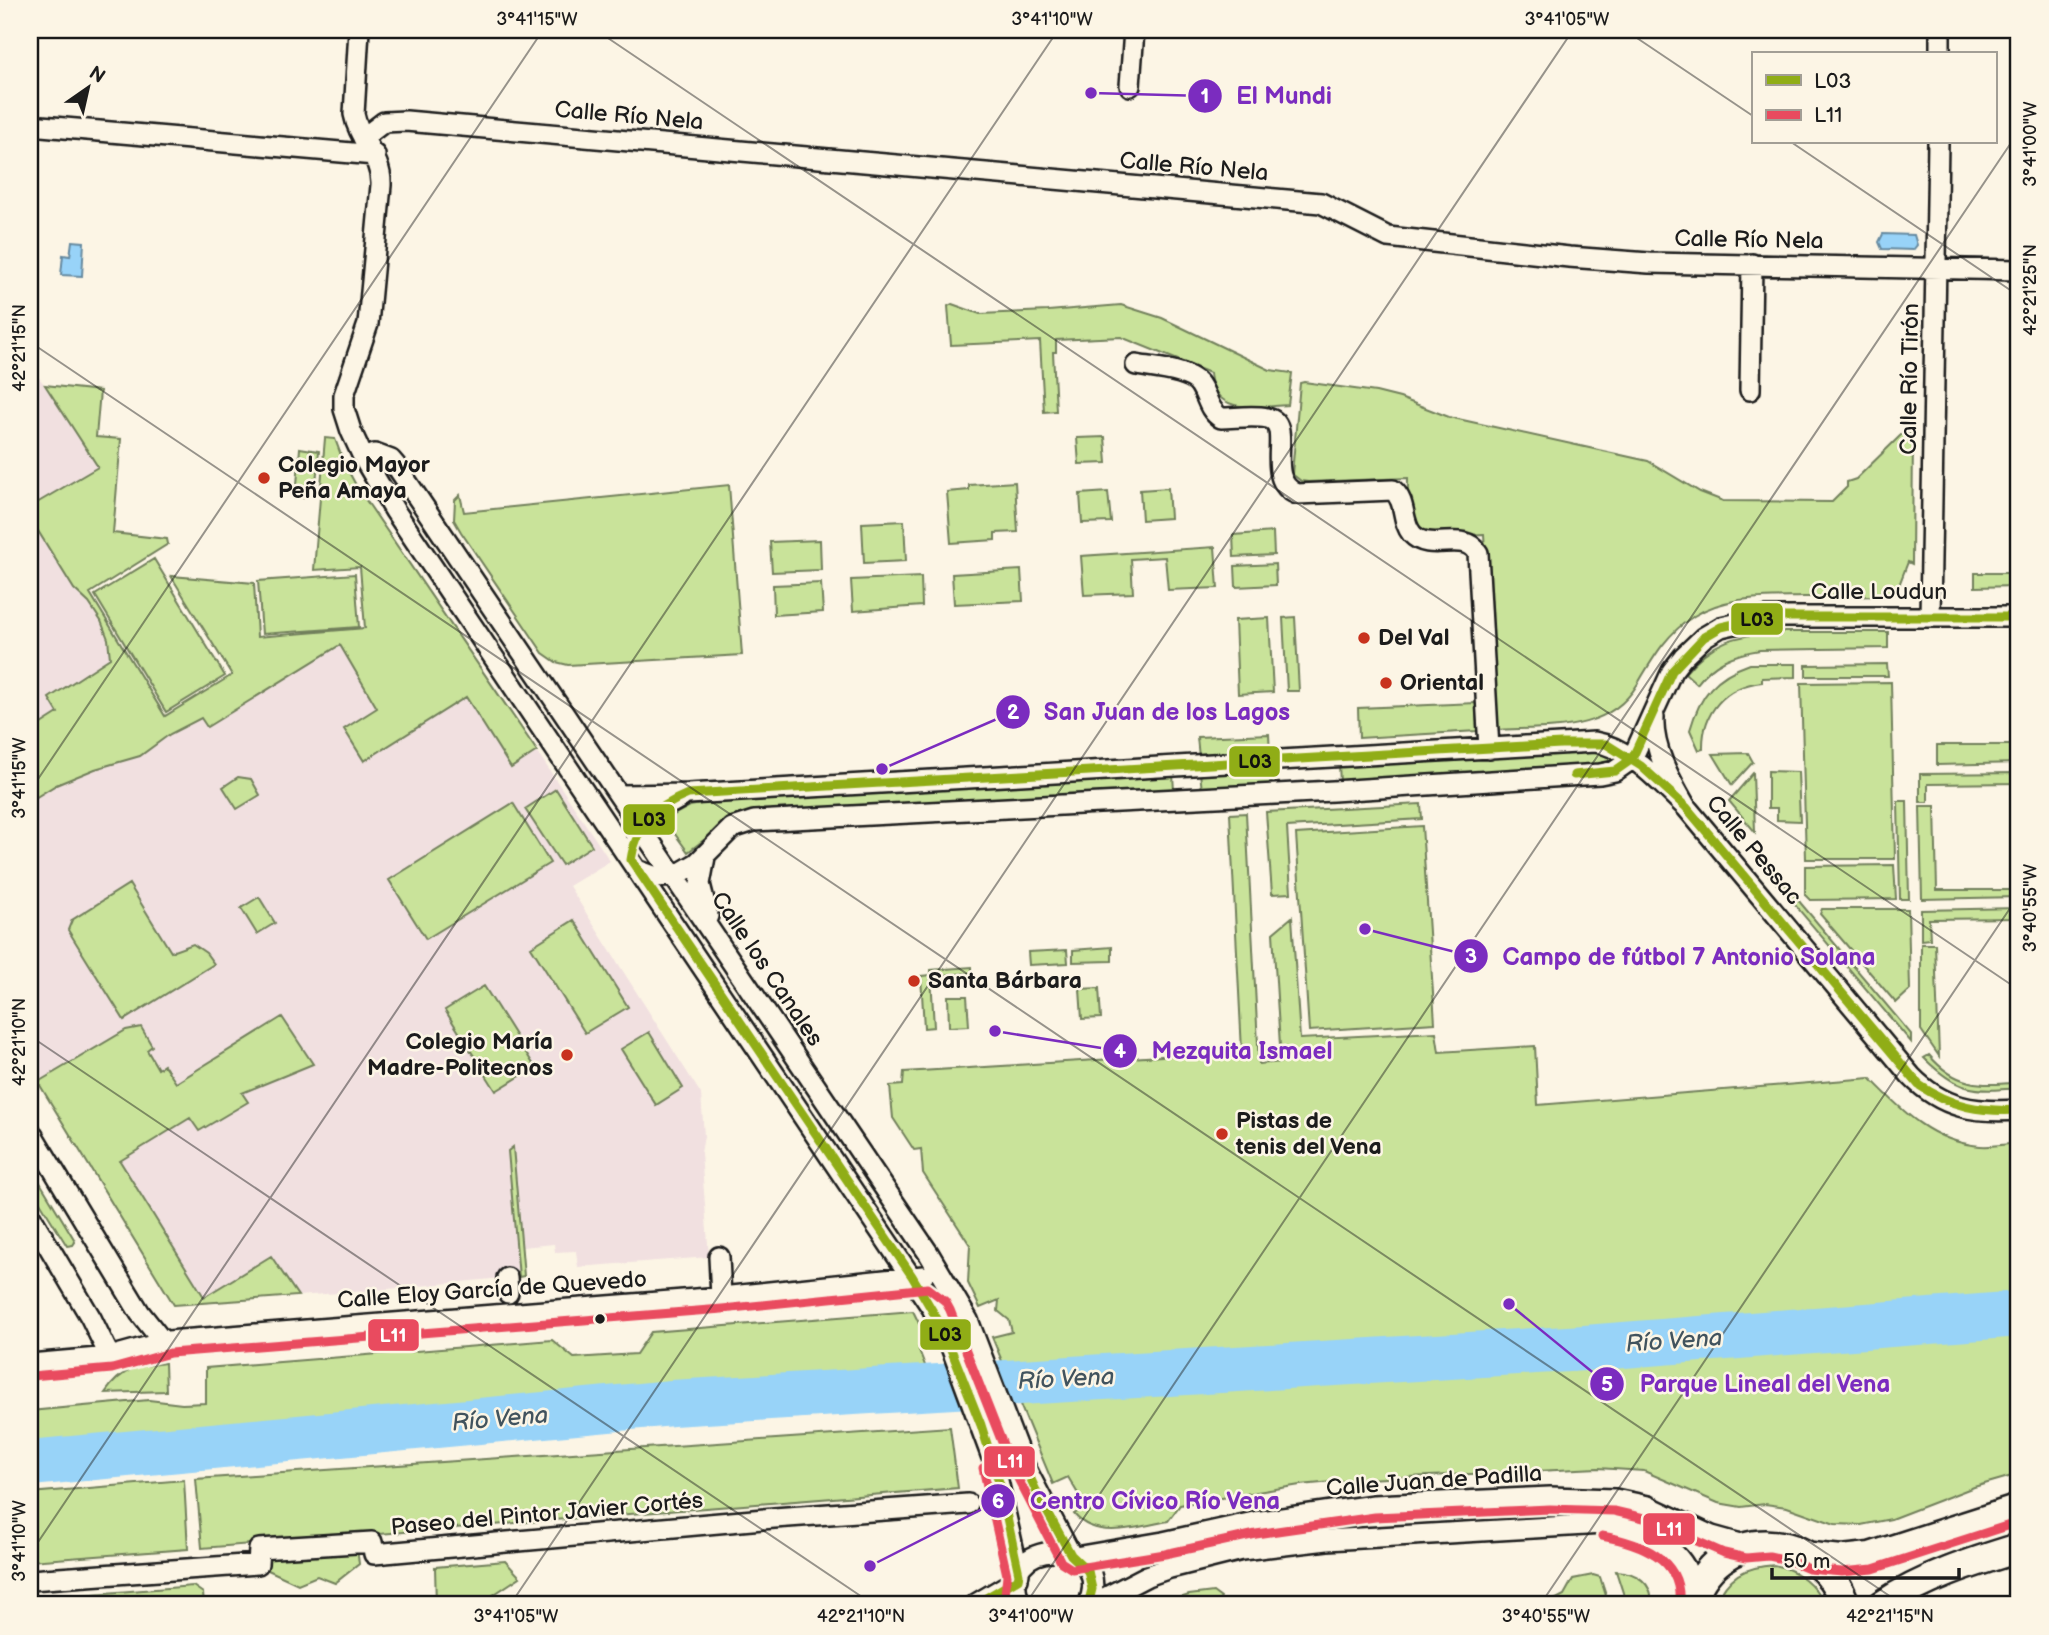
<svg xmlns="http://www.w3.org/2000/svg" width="2049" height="1635" font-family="'Balsamiq Sans',sans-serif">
<rect width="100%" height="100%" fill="#fcf5e5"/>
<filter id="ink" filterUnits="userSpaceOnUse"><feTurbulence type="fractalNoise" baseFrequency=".0143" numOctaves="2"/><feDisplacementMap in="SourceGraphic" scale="14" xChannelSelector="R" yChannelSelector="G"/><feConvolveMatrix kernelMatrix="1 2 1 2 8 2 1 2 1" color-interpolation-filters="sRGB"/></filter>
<g filter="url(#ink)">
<!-- built -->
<path fill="#f1e0e0" d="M30,367L45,385L99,467L36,504L165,716L232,675L209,640L450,621L610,861L569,886L701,1094L704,1136L701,1153L709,1257L578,1267L576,1251L555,1252L554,1244L522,1247L524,1276L367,1291L174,1305L30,1068Z"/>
<!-- green -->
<path fill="#c9e39a" stroke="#72805b" stroke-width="2" d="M952,304L980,314L1048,311L1121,305L1162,318L1270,370L1292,373L1288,405C1257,407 1213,416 1210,373L1121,337L1056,340V352H1053L1056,411L1044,412L1040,341L951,345L948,306Z
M1304,382L1376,392L1400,398L1449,417L1648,461L1700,492L1723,501L1832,502L1847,487V482L1856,479L1902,434H1913L1912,564L1908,562L1896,593L1890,596C1861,596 1832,597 1804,597C1766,598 1728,595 1694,616C1667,633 1653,658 1637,685C1607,734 1547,727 1496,730L1484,534C1459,535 1419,544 1410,512C1407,502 1408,489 1408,478L1308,482L1301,481L1292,474L1300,383Z
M45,385L100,391L96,437L121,439L113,533L167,539L168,544L90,593L165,716L232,675L171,576L254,583L257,637L365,628L360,567L314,570L325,438L335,439L344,463L357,487L537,751L511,768L466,697L364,761L344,729L377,708L340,645L207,727L201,718L170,734L140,756L95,769L56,785L30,801V731L58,713L49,698L110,658L108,639L101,621L89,603L74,589L38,531L30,536V507L98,467Z
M1105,437L1107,463L1079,464L1077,438Z
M300,448L319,451L315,493L304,491L303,498L296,497Z
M1015,482L1018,532L995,533V540L951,543L947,492L969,490V485Z
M729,485L742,655L568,665L556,662L543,653L461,532L454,520L455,500L460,495L464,512Z
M1168,488L1170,518L1142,520L1140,490Z
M1108,492L1111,522L1082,523L1080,494Z
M904,521L906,561L864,563L862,523Z
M1273,532L1274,555L1234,557L1233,535Z
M820,540L821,570L772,572L770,542Z
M1215,547L1218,588L1168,590L1165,557L1131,559L1133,593L1084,595L1081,556Z
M154,559L225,676L166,712L95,595Z
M1275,564L1276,585L1236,587L1235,566Z
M1021,570L1023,601L954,604L952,574Z
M1975,573H2016V586L1975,587Z
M355,574L359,627L262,634L258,581Z
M921,577L922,606L853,611L851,580Z
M821,583L823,612L774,615L773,585Z
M1295,617L1299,691H1287L1283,618Z
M1269,618L1273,692L1238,694L1235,620Z
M1777,632H1888V648L1760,650C1734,654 1713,662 1697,684L1685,673C1712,641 1736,635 1777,632Z
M1750,664H1796V677L1762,678V682C1725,686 1702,712 1703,749L1699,750L1690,730C1700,695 1715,676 1750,664Z
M1887,664L1888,676H1806V665Z
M1891,682L1895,859H1806L1801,683Z
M1476,703L1477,731L1359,738L1358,708Z
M1269,734L1270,754L1199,757L1197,737Z
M1937,745H2019V763L1937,765Z
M1598,751L1606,753L1611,757L1610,764L1340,783L1339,764Z
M1748,753L1753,762L1732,785L1713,754Z
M1270,769L1272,787L1202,790L1200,773Z
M1768,771L1798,772L1800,821L1777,820V808H1768Z
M1753,773L1755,832L1729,801Z
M2019,773V783L1928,784V802H1920V774Z
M1173,774L1174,791L721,827L688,852L667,823L675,814L690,806L723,800L844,795Z
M238,777L251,779L260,795L237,809L223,787Z
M556,789L592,846L562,865L525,809Z
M1898,801H1907L1909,899H1900Z
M513,803L550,863L426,939L389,880Z
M1421,804L1422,819L1287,827L1291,893L1272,894L1266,812Z
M1920,806H1935L1937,890H2019V897L1922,899Z
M1246,813L1259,1064L1281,1062L1273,933L1292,917L1300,1039L1436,1032L1439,1052L1535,1046L1538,1105L1870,1078C1902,1111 1932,1142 1980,1146C1993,1147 2007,1144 2019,1143V1474L1974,1487L1891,1519L1861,1525L1835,1524L1787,1507L1765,1504L1741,1507L1718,1503L1644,1471L1598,1468L1366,1479L1300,1485L1180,1505L1168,1521C1138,1527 1096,1541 1074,1514L1086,1507L1068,1477L1053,1484L992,1337L1012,1332L1009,1320L998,1311L999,1300L980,1308L968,1283L970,1245L923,1173L921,1149L914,1150L893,1118L890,1086L903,1085L904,1072L1242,1051L1230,814Z
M1422,826L1435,1023L1309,1031L1296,834Z
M1894,865L1896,899L1810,900L1805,895V866Z
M1771,868L1911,1034V1042L1767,872Z
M129,884L171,952L193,944L206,953L214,964L124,1020L68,930L72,920Z
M259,897L275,923L257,934L241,908Z
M2019,908V918L1929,919L1930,939L1921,940V910Z
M1822,909H1908L1910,990L1896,1003L1820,914Z
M574,920L628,1007L585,1033L531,947Z
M1921,944H1935L1939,1056L1921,1030Z
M1112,947V961L1073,962V950Z
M1067,950L1068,963L1029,965L1028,952Z
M972,967V973L931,976L934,1027L924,1028L921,976L931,975V970Z
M484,986L535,1067L496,1091L445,1010Z
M1099,988L1101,1018L1082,1019L1080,989Z
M967,996L969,1026L949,1027L948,996Z
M282,1017L313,1064L242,1093L248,1102L199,1131L190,1118L120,1161L204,1297L271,1256L298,1296L174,1305L38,1082L126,1030L141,1027L152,1046L147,1050L158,1069L164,1065L176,1083Z
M649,1032L683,1088L656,1105L621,1049Z
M1929,1055C1955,1086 1981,1087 2019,1082V1088C1973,1092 1958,1092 1924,1058Z
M513,1147L524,1276L519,1277L508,1151Z
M30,1166L74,1239L75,1242L73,1245L67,1246L30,1186Z
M913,1311L931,1348L919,1350L926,1368L516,1400L99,1438C77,1449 55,1454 30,1456V1411L149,1400L182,1404L206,1403V1368L552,1340L574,1358L636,1354L651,1332Z
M165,1363L166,1391L105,1393C122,1368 137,1366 165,1363Z
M950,1427L958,1488L202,1548L196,1479Z
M184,1480L188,1549L30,1561V1493Z
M357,1548L359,1564L335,1583L317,1576L298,1584L268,1570L266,1555Z
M505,1561L520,1577L478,1605H436L435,1567Z
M1775,1565C1797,1570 1816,1584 1824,1605H1715C1728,1576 1743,1567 1775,1565Z
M1616,1571C1636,1572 1654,1583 1651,1605H1627Z
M1593,1575L1600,1577L1609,1605H1545L1564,1595L1573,1579Z
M193,1586L203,1593L204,1605H30V1599Z
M1213,1592L1221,1598L1216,1605H1158L1189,1595Z"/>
<!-- water -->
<path fill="#98d3f8" stroke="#668aa0" stroke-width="2" d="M1883,234L1914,235L1917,245L1913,250L1882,249L1879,242Z
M72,241L84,242L82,276L61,275L63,255L70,256Z"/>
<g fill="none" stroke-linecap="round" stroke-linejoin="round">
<!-- river -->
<path stroke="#98d3f8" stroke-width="46" d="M30,1463L672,1403L1585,1348L2019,1314"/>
<!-- street casing -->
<g stroke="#1c1c1c" stroke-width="24">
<path id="street" d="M359,30L354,114C359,141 382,157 381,185L368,324L344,395V409L351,431L364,459L395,511L932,1308L951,1347L994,1463L1019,1574
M1940,54V30
M1130,86L1134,30
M30,125L375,155
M363,138L384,122L406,121L1321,203L1388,237L1569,257L1649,263L2019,270
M1136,365C1152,368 1191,370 1200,385C1208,397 1208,410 1221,418C1235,418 1253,415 1267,418C1296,423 1261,479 1297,494L1393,490C1407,502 1401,521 1412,534C1430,554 1464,529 1478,553L1489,749
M1750,390L1752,264
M364,459L375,454L391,460L397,467L929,1254L968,1320L1022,1461L1071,1555
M1930,617L1938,142
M1654,717C1652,749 1671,781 1686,807L1911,1076C1943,1109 1976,1113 2019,1110
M619,795L688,794L1595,742C1631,748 1660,783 1686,807
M636,835L652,814L682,797
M705,857L700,884L708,916
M637,870L656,877L675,876L697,863L732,828L754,821L1333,791L1600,774L1615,771L1632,759L1672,671L1683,657L1704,637L1721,627L1766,617H2019
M30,1131L140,1313L163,1342
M30,1215L91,1318L110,1357
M719,1257L721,1297
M507,1278L508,1293
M30,1364L110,1357L168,1341L721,1297L923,1276
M1075,1557L1163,1542L1254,1522L1374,1505L1550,1497L1615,1499L1648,1506L1712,1536L1748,1546
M30,1580L258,1564L259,1549L372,1542L374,1554L774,1518L968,1504
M974,1605L1018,1579
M1021,1605C989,1535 1118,1534 1088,1605
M1091,1605L1147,1576L1170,1568L1242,1550L1327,1540L1604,1524C1633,1527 1670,1541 1685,1567C1689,1574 1691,1585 1694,1593"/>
</g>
<!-- secondary casing -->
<g stroke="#1c1c1c" stroke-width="33">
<path id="secondary" d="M1812,1557L1842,1560L1870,1557L2019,1509
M1691,1605C1714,1523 1820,1526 1845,1605
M1883,1605C1923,1578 1973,1562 2019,1548"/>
</g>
<!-- street -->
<use href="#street" stroke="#fcf5e5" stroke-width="19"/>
<!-- secondary -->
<use href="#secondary" stroke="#fcf5e5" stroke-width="28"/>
<!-- bus-1 casing -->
<g stroke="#fcf5e5" stroke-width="14">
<path id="bus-1" d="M1574,775L1615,771L1632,759L1672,671L1704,637L1721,627L1766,617H2019
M1019,1453L1039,1497L1071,1555L1088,1571L1092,1589L1088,1605
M974,1605L1018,1579L1019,1574L1000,1485L981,1425L943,1329L912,1276L631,860C636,825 656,807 688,794L1561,744H1606L1641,766L1686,807L1919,1085C1951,1107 1981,1112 2019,1110"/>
</g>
<!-- bus-2 casing -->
<g stroke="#fcf5e5" stroke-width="14">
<path id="bus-2" d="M31,1376L112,1369L170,1353L722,1309L928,1288L945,1301L950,1310L1011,1465L1061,1562L1072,1569L1165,1554L1256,1534L1375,1517L1550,1509L1614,1511L1644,1518L1724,1553L1746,1558L1769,1556L1788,1560L1809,1569L1842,1572L1873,1569L2019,1522
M983,1468L1007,1575L1005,1595L1008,1605
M1602,1536C1640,1543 1683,1558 1679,1604"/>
</g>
<!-- bus-1 -->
<use href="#bus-1" stroke="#90ad16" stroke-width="9"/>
<!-- bus-2 -->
<use href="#bus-2" stroke="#e94b5f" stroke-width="9"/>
</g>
</g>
<!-- ticks -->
<path fill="none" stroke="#1c1c1c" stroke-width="2" stroke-opacity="0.45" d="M596,30L2019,990M1625,30L1753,116M1791,142L2019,296M30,342L1903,1605M30,791L543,30M30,1036L874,1605M30,1554L1058,30M510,1605L1573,30M1025,1605L2019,131M1540,1605L2019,895"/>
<!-- markers -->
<g fill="#c8321e" stroke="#fcf5e5" stroke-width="2.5">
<circle cx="264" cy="478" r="7"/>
<circle cx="1364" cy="638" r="7"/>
<circle cx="1386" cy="683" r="7"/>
<circle cx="914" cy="981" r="7"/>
<circle cx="567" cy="1055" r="7"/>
<circle cx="1222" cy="1134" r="7"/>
</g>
<circle fill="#1c1c1c" stroke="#fcf5e5" stroke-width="2.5" cx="600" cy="1319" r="6"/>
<g text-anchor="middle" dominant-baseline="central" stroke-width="5" stroke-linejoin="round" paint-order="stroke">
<!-- street labels -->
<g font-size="23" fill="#1c1c1c" stroke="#fcf5e5">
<text transform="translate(629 116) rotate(5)">Calle Río Nela</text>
<text transform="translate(1194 167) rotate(5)">Calle Río Nela</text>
<text transform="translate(1749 240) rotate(1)">Calle Río Nela</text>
<text transform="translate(1910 379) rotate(-89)">Calle Río Tirón</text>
<text x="1879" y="592">Calle Loudun</text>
<text transform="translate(1754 850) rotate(50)">Calle Pessac</text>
<text transform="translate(767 969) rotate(56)">Calle los Canales</text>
<text transform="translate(492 1290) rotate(-4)">Calle Eloy García de Quevedo</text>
<text transform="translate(1434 1481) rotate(-4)">Calle Juan de Padilla</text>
<text transform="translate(547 1514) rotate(-5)">Paseo del Pintor Javier Cortés</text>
</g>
<!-- poi labels -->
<g font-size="23" font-weight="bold" fill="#1c1c1c" stroke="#fcf5e5" text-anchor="start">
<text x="278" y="465">Colegio Mayor<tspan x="278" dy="26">Peña Amaya</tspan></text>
<text x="1378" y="638">Del Val</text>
<text x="1400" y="683">Oriental</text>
<text x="928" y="981">Santa Bárbara</text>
<text x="553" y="1042" text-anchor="end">Colegio María<tspan x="553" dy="26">Madre-Politecnos</tspan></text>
<text x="1236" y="1121">Pistas de<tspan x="1236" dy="26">tenis del Vena</tspan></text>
</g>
<!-- water labels -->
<g font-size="24" font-style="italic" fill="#41535e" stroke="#fcf5e5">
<text transform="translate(1674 1341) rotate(-4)">Río Vena</text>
<text transform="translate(1066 1379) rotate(-3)">Río Vena</text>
<text transform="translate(500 1419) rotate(-5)">Río Vena</text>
</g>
</g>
<!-- callouts -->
<path fill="none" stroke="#7b2cbf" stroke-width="2.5" d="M1091 93L1205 96M882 769L1013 712M1365 929L1471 956M995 1031L1120 1051M1509 1304L1607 1384M870 1566L998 1501"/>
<g fill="#7b2cbf" stroke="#fcf5e5" stroke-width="2.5">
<circle cx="1091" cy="93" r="7"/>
<circle cx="882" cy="769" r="7"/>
<circle cx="1365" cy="929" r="7"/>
<circle cx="995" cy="1031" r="7"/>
<circle cx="1509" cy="1304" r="7"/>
<circle cx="870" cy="1566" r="7"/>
<circle cx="1205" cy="96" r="18"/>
<circle cx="1013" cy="712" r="18"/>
<circle cx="1471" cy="956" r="18"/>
<circle cx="1120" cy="1051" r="18"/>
<circle cx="1607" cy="1384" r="18"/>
<circle cx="998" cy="1501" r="18"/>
</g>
<g font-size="21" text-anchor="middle" font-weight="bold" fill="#fff">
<text x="1205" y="103">1</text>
<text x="1013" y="719">2</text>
<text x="1471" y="963">3</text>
<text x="1120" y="1058">4</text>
<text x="1607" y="1391">5</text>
<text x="998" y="1508">6</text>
</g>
<g font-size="24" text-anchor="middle" font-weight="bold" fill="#7b2cbf" stroke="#fcf5e5" stroke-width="5" stroke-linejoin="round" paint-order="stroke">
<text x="1284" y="104">El Mundi</text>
<text x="1167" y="720">San Juan de los Lagos</text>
<text x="1689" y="965">Campo de fútbol 7 Antonio Solana</text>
<text x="1242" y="1059">Mezquita Ismael</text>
<text x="1765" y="1392">Parque Lineal del Vena</text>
<text x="1155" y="1509">Centro Cívico Río Vena</text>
</g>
<g stroke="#fcf5e5" stroke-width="2.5">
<rect x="1730" y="602" width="54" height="34" rx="7" fill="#90ad16"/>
<rect x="1228" y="745" width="53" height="33" rx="7" fill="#90ad16"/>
<rect x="622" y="803" width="54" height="33" rx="7" fill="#90ad16"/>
<rect x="919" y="1318" width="53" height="33" rx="7" fill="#90ad16"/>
<rect x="367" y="1318" width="53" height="34" rx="7" fill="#e94b5f"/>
<rect x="983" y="1445" width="53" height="33" rx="7" fill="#e94b5f"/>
<rect x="1642" y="1512" width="54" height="34" rx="7" fill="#e94b5f"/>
</g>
<g font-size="19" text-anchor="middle" font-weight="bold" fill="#fff">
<text x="393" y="1342">L11</text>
<text x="1010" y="1468">L11</text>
<text x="1669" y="1536">L11</text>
</g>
<g font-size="19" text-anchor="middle" font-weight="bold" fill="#111">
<text x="1757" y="626">L03</text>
<text x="1255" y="768">L03</text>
<text x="649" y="826">L03</text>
<text x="945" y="1341">L03</text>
</g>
<!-- margin -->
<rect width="2049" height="1635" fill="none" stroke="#fcf5e5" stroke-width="77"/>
<!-- legend -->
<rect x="1752" y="52" width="245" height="91" fill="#fcf5e5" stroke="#a29e95" stroke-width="2"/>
<rect x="1766" y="75" width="35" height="10" fill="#90ad16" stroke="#a29e95" stroke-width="2"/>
<text x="1814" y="88" font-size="21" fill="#1c1c1c">L03</text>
<rect x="1766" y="110" width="35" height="10" fill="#e94b5f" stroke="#a29e95" stroke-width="2"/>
<text x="1814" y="122" font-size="21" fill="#1c1c1c">L11</text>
<!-- north arrow -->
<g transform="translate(88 88) rotate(34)" stroke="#fcf5e5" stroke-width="5" paint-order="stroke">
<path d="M0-5L12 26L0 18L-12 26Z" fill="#1c1c1c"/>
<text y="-10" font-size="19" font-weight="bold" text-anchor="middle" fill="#1c1c1c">N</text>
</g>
<!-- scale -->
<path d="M1772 1568v10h187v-10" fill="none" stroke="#1c1c1c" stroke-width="3.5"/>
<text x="1783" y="1568" font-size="21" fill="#1c1c1c" stroke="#fcf5e5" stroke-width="5" paint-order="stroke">50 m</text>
<rect x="38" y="38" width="1972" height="1558" fill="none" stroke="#1c1c1c" stroke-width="2.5"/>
<g font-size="18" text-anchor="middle" fill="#1c1c1c">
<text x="537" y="25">3°41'15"W</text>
<text x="1052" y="25">3°41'10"W</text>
<text x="1567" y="25">3°41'05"W</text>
<text transform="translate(2030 144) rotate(-90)" y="6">3°41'00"W</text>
<text transform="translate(2030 290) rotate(-90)" y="6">42°21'25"N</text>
<text transform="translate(19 348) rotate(-90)" y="6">42°21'15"N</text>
<text transform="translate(19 778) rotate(-90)" y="6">3°41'15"W</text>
<text transform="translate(2030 908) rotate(-90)" y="6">3°40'55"W</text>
<text transform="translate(19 1042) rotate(-90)" y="6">42°21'10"N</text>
<text transform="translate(19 1541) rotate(-90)" y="6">3°41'10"W</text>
<text x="516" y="1622">3°41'05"W</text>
<text x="861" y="1622">42°21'10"N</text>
<text x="1031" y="1622">3°41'00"W</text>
<text x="1546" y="1622">3°40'55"W</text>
<text x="1890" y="1622">42°21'15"N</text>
</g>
</svg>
